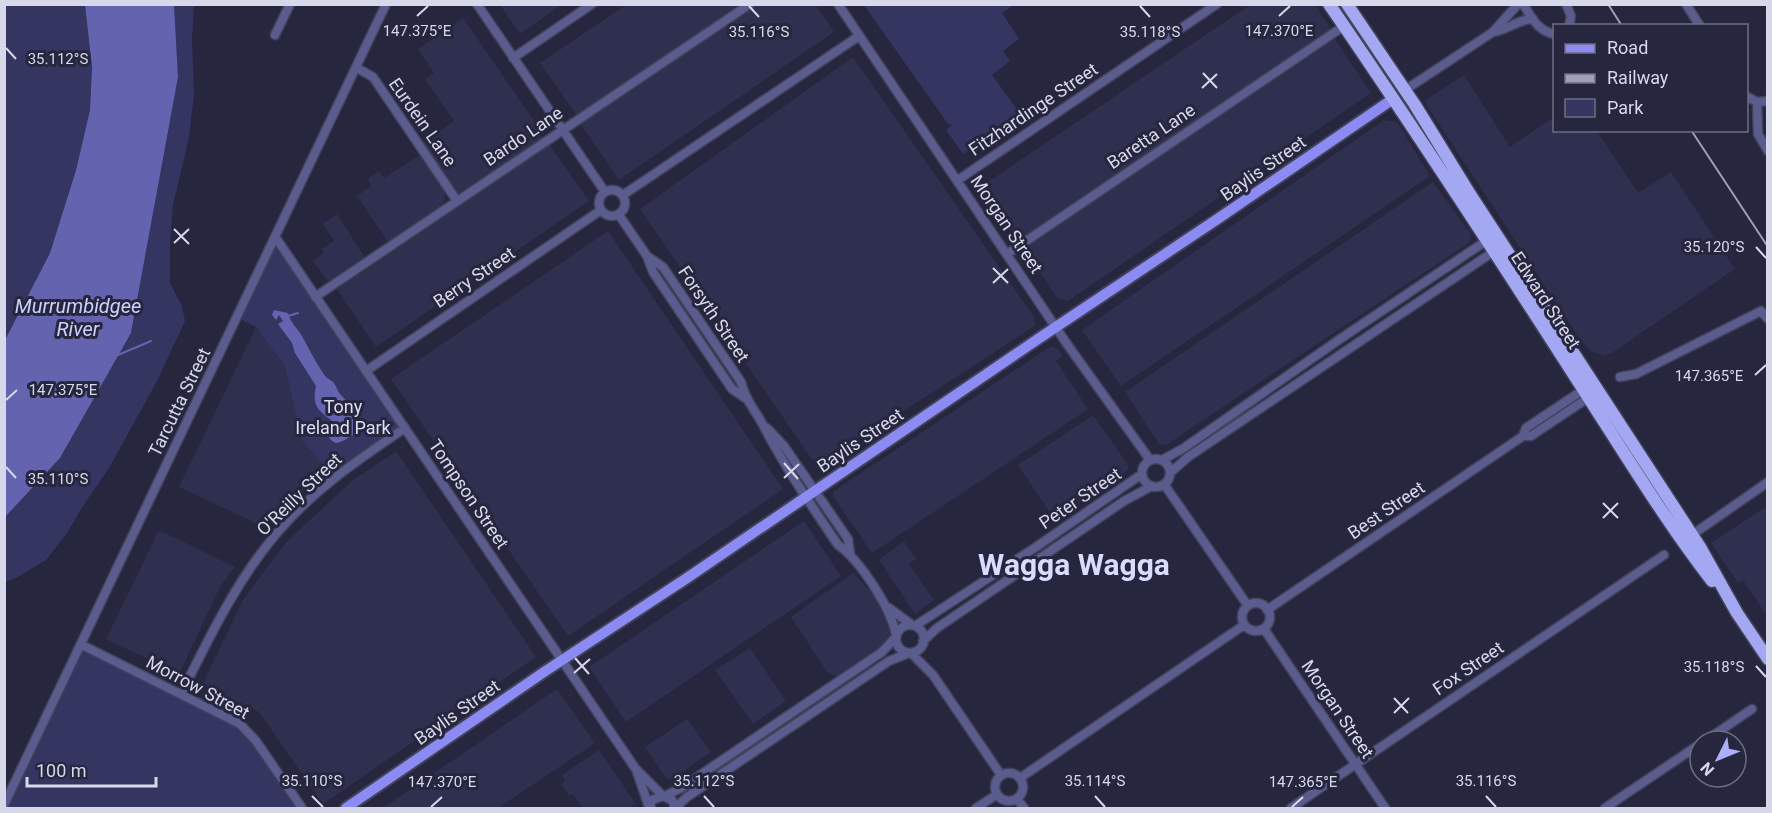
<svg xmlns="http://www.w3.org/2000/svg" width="1772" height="813" font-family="Roboto,sans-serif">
<rect width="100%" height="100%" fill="#26263f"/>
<!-- built -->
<path fill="#2f2f4f" d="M757,4L816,5L834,32L619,180L580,123Z
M500,5H561L520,34Z
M626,5H745L578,117L540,63Z
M1250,5H1315L1332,30L1019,241L982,186Z
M463,18L541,131L542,139L458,194L452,189L423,143L454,121L425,79L434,73L418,49Z
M1333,36L1371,93L1068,301L1058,299L1023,247Z
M853,57L1034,317L1035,326L817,467L640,209Z
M1464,75L1510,147L1554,117V130L1597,131L1638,193L1671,172L1735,269L1612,353L1604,356L1591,351L1581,341L1424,101Z
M1384,120L1397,122L1430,176L1121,386L1082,330Z
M549,144L589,201L376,347L337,289Z
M421,154L445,191L444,204L388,242L357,196L371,186L368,179L379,171L384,178Z
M1433,182L1471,234L1470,242L1166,445L1159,444L1125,392Z
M337,214L365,258L329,283L313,261L324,253L322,249L334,241L323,224Z
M608,231L783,489L568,636L391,379Z
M256,327L286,366L302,441L328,469L264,527L179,487Z
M1051,346L1058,349L1063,356L1056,361L1088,409L872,553L833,496L834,491Z
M1093,415L1129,466L1128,470L1055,520L1018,465Z
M396,451L536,657L323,804L259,712L202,685L244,598L287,541L353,480Z
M1767,506V616L1743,580L1738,583L1711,543Z
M804,521L841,576L626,722L589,667Z
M159,530L235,567L221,585L179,674L106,639Z
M904,541L916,559L909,564L934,600L915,614L879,560Z
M853,573L885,607L894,637L886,646L838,677L827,672L791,617Z
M750,648L786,701L753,724L715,670Z
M557,689L595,743L498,808H383Z
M687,719L711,752L672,779L666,778L645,747Z
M599,750L636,804L628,808H583L573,794L569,796L561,784L565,781L562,775Z"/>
<!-- green -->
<path fill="#353562" d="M5,5H85L92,67L90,110L76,170L50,253L5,340Z
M174,5H194L192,39L194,95L189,137L173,205L170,243V283L182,306L185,321L157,381L109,468L83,506L67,533L46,560L16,578L5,582L4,517L60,458L131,333L178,77Z
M864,5H1014L1002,13L1019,39L1003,51L1010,61L992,75L1019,112L1028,107L1030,109L963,154L946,130L952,125L948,124Z
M276,239L405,428L335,477L302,441L285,366L256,327L238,318Z
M82,645L240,724L302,808H5Z"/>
<!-- water -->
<path fill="#6463b0" d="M85,5H174L178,77L131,333L60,458L5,517V340L50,253L76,170L90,110L92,67Z
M274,310L288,313C290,322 297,328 302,336C309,349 315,361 323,373C325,377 329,379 333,382C337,386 337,391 340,394C350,405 363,419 352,434C348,439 342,442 336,443C323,437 330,429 331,420C317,410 312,405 316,386L295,353L292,343L278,324L283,321L279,315L276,320L272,315Z"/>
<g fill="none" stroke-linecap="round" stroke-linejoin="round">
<!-- stream -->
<path stroke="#6463b0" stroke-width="2" d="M288,316L298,313
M118,355L151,341
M351,435L363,429"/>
<!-- minor casing -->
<g stroke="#42425a" stroke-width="11">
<path id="minor" d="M477,4L605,192
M838,4L1067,344L1150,460
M1523,4C1532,18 1538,31 1554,34
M1566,4L1571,16L1569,26
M1686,4L1700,26
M1493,32C1508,30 1518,19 1533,19
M275,35L290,4
M513,58L592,4
M357,68L373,77L457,201
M1405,90L1493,32L1518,4
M1746,96L1757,102
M1757,102L1758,134L1768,151
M1757,102L1768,101
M958,180L1217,4
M599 203a13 13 0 1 1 26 0a13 13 0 1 1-26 0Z
M623,195L859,36
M619,215L647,256L653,272L732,389L745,398
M276,238L635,768L663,796
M1007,254L1344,26
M647,256L663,267L741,382C745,399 754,409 762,423C784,466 811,505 838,545C860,560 891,608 896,635
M315,297L750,4
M366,371L601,210
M1620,377L1636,374L1761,311L1768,319
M767,428L784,446L848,539L850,553
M1523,436L1526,428L1586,388
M1142 473a14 14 0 1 1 28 0a14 14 0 1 1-28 0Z
M1162,460L1184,448L1340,339L1486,241
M1170,473L1188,457L1493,252
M1164,484L1248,606
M1689,537L1768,482
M1242 617a14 14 0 1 1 28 0a14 14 0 1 1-28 0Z
M889,608L912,625
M1267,610L1523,436H1531L1591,396
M896 639a14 14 0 1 1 28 0a14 14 0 1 1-28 0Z
M915,626L1036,547L1142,474
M1264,629L1385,808
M923,641L937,628L1124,501L1152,486
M82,645L240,724L256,741L302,808
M911,653L933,675L1001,775
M181,694C209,638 236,581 277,533C313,490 359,459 405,428
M1705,741L1752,709
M637,772L649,807
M995 787a14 14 0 1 1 28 0a14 14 0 1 1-28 0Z
M1020,778L1244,625
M665,796L681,788L882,652L896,637
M1017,799L1024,808
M4,805L386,4
M650,808L652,800L663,796L672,800L675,808L687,797L889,661L909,653
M976,808L996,795
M1291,808L1664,555
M1605,808L1700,744"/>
</g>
<!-- major casing -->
<g stroke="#42425a" stroke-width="14">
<path id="major" d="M346,808L544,672L687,578L1038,339L1216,220L1393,99"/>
</g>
<!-- highway casing -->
<g stroke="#42425a" stroke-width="15">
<path id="highway" d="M1329,4C1421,138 1510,275 1597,411C1634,468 1670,527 1712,581
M1347,4L1415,105L1468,191L1700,547L1737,613L1768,659"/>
</g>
<!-- minor -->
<use href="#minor" stroke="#5a5c8e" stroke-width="8"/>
<!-- major -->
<use href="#major" stroke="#8c8bf4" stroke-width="10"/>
<!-- highway -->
<use href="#highway" stroke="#a4a7f2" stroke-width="12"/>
<!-- rail -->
<path stroke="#9fa0b4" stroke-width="2" d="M1608,4L1622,26
M1691,130L1768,247"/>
</g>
<!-- ticks -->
<path fill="none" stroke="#d7d8e9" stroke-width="2" d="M749,6L759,17M1140,6L1150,17M417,16L428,6M1279,16L1290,6M6,48L16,59M1203,73L1217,88M1202,88L1217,74M174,229L189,244M174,243L189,229M1756,247L1766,258M993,268L1008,283M993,283L1008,269M1755,375L1766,365M6,400L17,390M784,463L798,479M6,467L16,478M784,478L799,464M1603,503L1618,518M1603,518L1618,503M575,658L589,674M1756,666L1766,677M574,673L590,659M1394,698L1408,713M1394,713L1409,698M312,796L323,807M704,796L714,807M1095,796L1105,807M1486,796L1496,807M431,807L442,797M1292,807L1303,797"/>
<g text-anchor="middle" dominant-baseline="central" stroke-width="6" stroke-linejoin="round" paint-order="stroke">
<!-- street labels -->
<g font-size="18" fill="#d7d8e9" stroke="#26263f">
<text transform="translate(1033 109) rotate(-34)">Fitzhardinge Street</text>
<text transform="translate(423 122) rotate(55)">Eurdein Lane</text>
<text transform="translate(523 136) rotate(-34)">Bardo Lane</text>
<text transform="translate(1151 136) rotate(-34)">Baretta Lane</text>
<text transform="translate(1263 168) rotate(-35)">Baylis Street</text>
<text transform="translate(1007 224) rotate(56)">Morgan Street</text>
<text transform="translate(474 277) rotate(-34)">Berry Street</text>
<text transform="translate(1546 300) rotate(57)">Edward Street</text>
<text transform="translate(714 314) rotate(56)">Forsyth Street</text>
<text transform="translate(179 402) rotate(-64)">Tarcutta Street</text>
<text transform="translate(860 440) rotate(-34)">Baylis Street</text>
<text transform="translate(299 494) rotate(-44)">O'Reilly Street</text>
<text transform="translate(469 494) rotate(56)">Tompson Street</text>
<text transform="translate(1080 498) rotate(-34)">Peter Street</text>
<text transform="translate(1386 510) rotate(-34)">Best Street</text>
<text transform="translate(1468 668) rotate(-34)">Fox Street</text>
<text transform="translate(198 687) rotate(28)">Morrow Street</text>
<text transform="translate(1338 709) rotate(56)">Morgan Street</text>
<text transform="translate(457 712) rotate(-35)">Baylis Street</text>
</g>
<!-- park labels -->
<g font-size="18" fill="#dcdef3" stroke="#26263f">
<text x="343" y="406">Tony<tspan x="343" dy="21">Ireland Park</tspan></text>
</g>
<!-- water labels -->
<g font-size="20" font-style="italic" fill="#cdd0fb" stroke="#26263f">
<text x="78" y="306">Murrumbidgee<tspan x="78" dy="23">River</tspan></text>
</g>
<!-- town labels -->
<g font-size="30" font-weight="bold" fill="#d9dcfd" stroke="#26263f">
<text x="1074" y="564">Wagga Wagga</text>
</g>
</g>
<g font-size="15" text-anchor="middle" fill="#d7d8e9" stroke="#26263f" stroke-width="6" stroke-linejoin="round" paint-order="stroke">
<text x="417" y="36">147.375°E</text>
<text x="1279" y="36">147.370°E</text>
<text x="759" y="37">35.116°S</text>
<text x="1150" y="37">35.118°S</text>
<text x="58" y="64">35.112°S</text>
<text x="1714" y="252">35.120°S</text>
<text x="1709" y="381">147.365°E</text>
<text x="63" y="395">147.375°E</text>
<text x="58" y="484">35.110°S</text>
<text x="1714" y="672">35.118°S</text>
<text x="312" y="786">35.110°S</text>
<text x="704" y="786">35.112°S</text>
<text x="1095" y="786">35.114°S</text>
<text x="1486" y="786">35.116°S</text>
<text x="442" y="787">147.370°E</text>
<text x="1303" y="787">147.365°E</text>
</g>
<!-- border -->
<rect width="1772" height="813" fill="none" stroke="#d7d8e9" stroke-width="12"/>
<!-- legend -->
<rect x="1553" y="24" width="195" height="108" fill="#26263f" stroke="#6d6d83" stroke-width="1.5"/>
<rect x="1565" y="44" width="30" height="9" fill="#8c8bf4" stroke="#6d6d83" stroke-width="1.5"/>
<text x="1607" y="54" font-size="18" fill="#d7d8e9">Road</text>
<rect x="1565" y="74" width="30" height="9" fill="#9fa0b4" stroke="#6d6d83" stroke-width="1.5"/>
<text x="1607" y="84" font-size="18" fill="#d7d8e9">Railway</text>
<rect x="1565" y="99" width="30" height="18" fill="#353562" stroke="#6d6d83" stroke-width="1.5"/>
<text x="1607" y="114" font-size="18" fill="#d7d8e9">Park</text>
<!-- north arrow -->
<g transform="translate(1718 759) rotate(227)"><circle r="28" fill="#26263f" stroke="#6d6d83" stroke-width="1.5"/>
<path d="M0-4.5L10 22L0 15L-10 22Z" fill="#acaffb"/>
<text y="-9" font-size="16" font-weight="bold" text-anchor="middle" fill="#d7d8e9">N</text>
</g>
<!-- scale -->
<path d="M27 777v9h129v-9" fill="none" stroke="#d7d8e9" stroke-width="3"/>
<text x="36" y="777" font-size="18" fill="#d7d8e9" stroke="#26263f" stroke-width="4.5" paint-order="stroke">100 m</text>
</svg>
